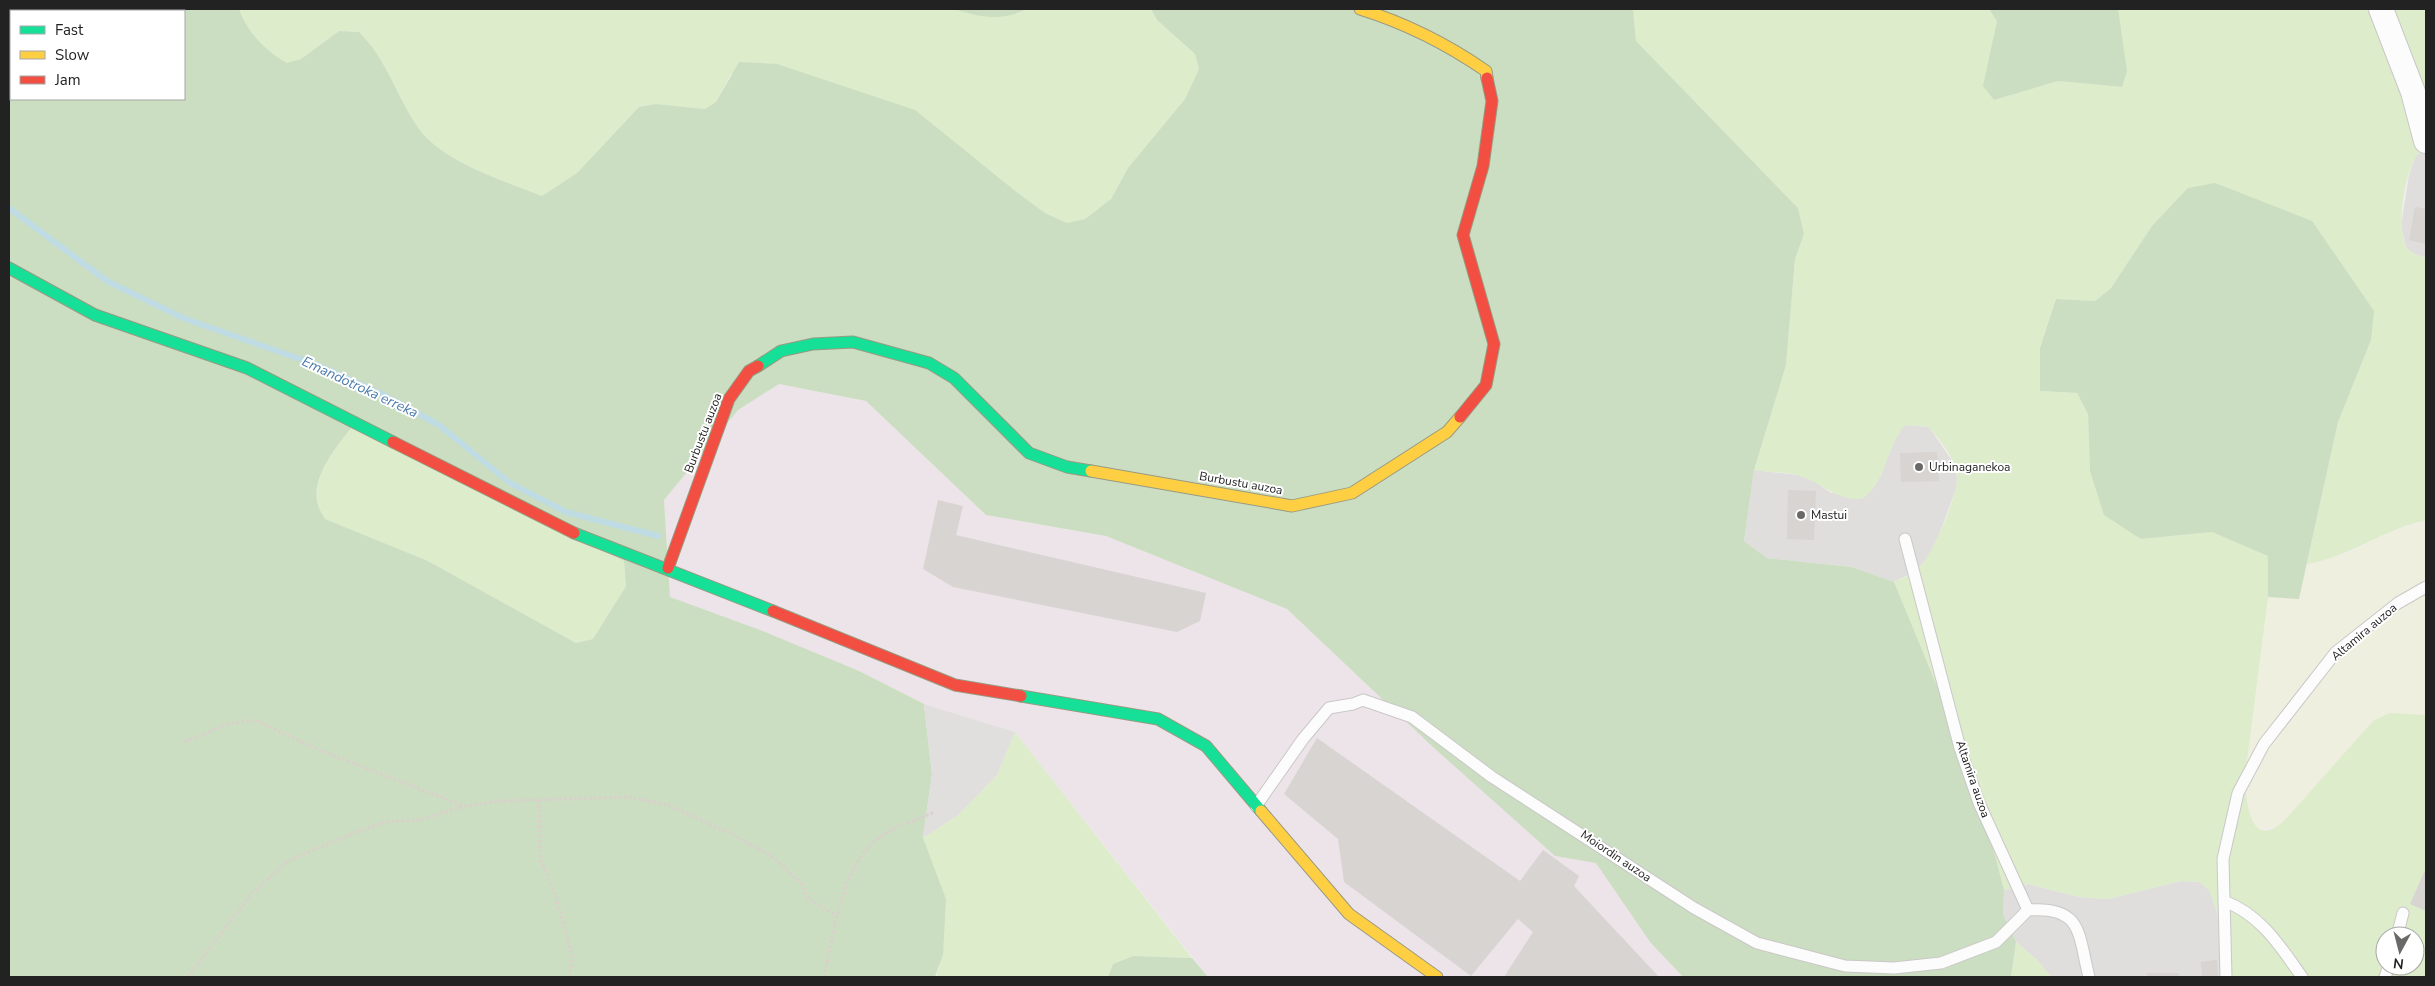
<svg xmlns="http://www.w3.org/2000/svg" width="2435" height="986" font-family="'Nunito Sans',sans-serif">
<rect width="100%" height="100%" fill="#f0eeeb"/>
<!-- residential -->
<path fill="#dfdedc" d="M2426,145V258L2415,254L2406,248L2401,226L2409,175L2415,157Z
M1904,425L1929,427L1953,462L1957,477L1956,489L1940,532L1929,556L1916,571L1894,582L1852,567L1767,558L1744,541L1754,470L1798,475L1814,481L1831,493L1881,476L1891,446Z
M2181,881L2200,882L2209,890L2213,897L2217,913L2226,977H2051L2037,960L2016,942L2003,914L2004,890L2028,884L2079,897L2108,899Z"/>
<!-- industrial -->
<path fill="#ede4e9" d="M779,384L866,401L986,515L1106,536L1287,609L1555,856L1596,862L1650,942L1683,977H1208L1015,732L924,704L670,597L664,500L738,410Z"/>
<!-- farmland -->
<path fill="#efefdf" d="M2426,520V715L2418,716L2278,826L2261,829L2255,826L2250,817L2245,777L2268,597L2298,599L2307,564L2346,554L2395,530Z"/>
<!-- grass -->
<path fill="#ddeccb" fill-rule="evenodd" d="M239,9H955L1017,14L1027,9H1151L1157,20L1195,54L1199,69L1185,99L1128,168L1111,199L1085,219L1067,223L1045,213L1014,190L731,74L716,102L705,109L656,104L639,107L577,173L542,196C504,181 444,163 419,129C397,98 387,60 359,32L339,31L301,59L287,64C267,53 246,30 239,9Z
M1633,9H1989L1997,21L1984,86L1994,100L2058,81L2122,87L2118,9H2426V145C2404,162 2396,222 2406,248L2415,254L2426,258V520C2384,529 2350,557 2307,564L2338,422L2371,340L2152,226L2111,288L2095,301L2056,299L2040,348V391L2077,393L2088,414L2090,471L2141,539L2212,532L2269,556L2268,597L2245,777C2246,799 2249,852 2284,821L2373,721L2390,713L2426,715V977H2226L2217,913L2209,890L2200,882L2181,881L2108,899L2079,897L2028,884L2004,890L1975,778L1894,582C1904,578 1914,574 1921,566C1933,552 1958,496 1957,477C1956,458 1940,441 1929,427L1905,425C1886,447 1885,487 1861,499C1833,500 1824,483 1800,476C1786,471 1768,473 1754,470L1786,365L1795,259L1804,234L1798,208L1636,41ZM2385,936H2415V966H2385Z
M352,427L624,561L626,586L593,639L576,643L428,561L324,519C322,513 318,507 317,501C312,476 338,444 352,427Z
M1015,732L1192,958L1133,956L1113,964L1108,977H936L943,955L923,838L958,815L997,775Z
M2016,942L2037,960L2051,977H2011Z"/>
<!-- forest -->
<path fill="#cbdec1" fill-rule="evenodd" d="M9,9H239C246,30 267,53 287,63L301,59L339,31L359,32C387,59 397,98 419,129C444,163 505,181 542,196L577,173L639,107L656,104L705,109L716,102L739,62L777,64L915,110L1014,190L1045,213L1067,223L1085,219L1111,199L1128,168L1185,99L1199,69L1195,54L1157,20L1151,9H1633L1636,41L1798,208L1804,234L1795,259L1786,365L1754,470L1744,541L1767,558L1852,567L1894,582L1975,778L2004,890L2003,914L2016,942L2011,977H1683L1650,942L1596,863L1555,856L1433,747L1287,609L1106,536L986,515L866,401L779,384L738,410L664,500L670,597L760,630L859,671L924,704L932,774L923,838L946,899L943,955L935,977H9ZM11,11H184V99H11ZM352,427L624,561L626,586L593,639L576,643L428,561L325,519C322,514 318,507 317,501C312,476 338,444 352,427Z
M955,9H1027C1004,21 979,18 955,9Z
M1989,9H2118L2127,71L2122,87L2058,81L1994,100L1983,86L1997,21Z
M2215,183L2312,221L2374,311L2371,340L2338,422L2299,599L2268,597V556L2212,532L2141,539L2104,515L2090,471L2088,414L2077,393L2040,391V348L2056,299L2095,301L2111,288L2152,226L2188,188Z
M1133,956L1192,958L1208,977H1108L1113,964Z"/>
<!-- parking -->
<path fill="#e0dfde" d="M924,704L1015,732L997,775L958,815L923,838L932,774Z"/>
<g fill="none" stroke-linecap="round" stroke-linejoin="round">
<!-- stream -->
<path stroke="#bfdbe3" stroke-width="6" d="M9,208L107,281L183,318L320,366L382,394L439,425L510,483L566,512L658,536"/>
</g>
<!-- building -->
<path fill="#d7d4d2" d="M2415,207L2426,209V244L2409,240Z
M1937,452L1939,481L1901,482L1900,453Z
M1788,490L1816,491L1814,540L1787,539Z
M938,500L963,506L956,535L1206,593L1200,621L1177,632L953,587L923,569Z
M1317,738L1520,881L1543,850L1579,876L1574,886L1659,977H1504L1533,932L1518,919L1471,976L1344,882L1338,839L1284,794Z
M2426,868V911L2410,904Z
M2217,960L2218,977H2202L2201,962Z
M2147,973H2179L2178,977H2147Z"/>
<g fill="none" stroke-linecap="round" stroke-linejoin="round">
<!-- lane casing -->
<g stroke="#c9c8c7" stroke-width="13">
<path id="lane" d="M1905,539L1960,748L1979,803L2028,910C2083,906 2078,934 2089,977
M1256,806L1303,739L1329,708L1353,704L1363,700L1412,717L1492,777L1694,908L1757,943L1845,966L1894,968L1941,963L1996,942L2028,910
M2224,901C2261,915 2280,946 2302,977
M2397,936L2403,913
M2226,977L2223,859L2238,793L2264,744L2336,652L2398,603L2426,587
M2385,977L2389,966"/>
</g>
<!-- street casing -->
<g stroke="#c9c8c7" stroke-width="26">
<path id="street" d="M2381,9L2413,92L2426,141"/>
</g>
<!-- fast casing -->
<g stroke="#999a82" stroke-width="13">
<path id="fast" d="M9,268L95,315L247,368L393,442
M758,366L781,351L813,344L853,342L929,363L954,378L1029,453L1067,467L1091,471
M574,533L773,611
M1021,696L1158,719L1206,746L1261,811"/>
</g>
<!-- slow casing -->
<g stroke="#999a82" stroke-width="13">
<path id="slow" d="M1360,9C1405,23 1447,44 1486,71L1487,78
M1091,471L1292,506L1352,493L1447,432L1460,417
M1261,811L1349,914L1437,977"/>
</g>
<!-- jam casing -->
<g stroke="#999a82" stroke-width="13">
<path id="jam" d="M1460,417L1486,385L1494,344L1463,235L1483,166L1492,101L1487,78
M393,442L574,533
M668,568L729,399L749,371L758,366
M773,611L955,685L1021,696"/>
</g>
<!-- path -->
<path stroke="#dccecd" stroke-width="3" stroke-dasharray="2.5 2.5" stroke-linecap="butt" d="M185,742L228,724L255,720L319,750L464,806
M539,800L540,858L556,897L572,956L570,977
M188,977L251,894L288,861L346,836L385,822L419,820L465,806L500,801L626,797L665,804L730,833L773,857L801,883L809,900L837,916
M824,977C834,934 841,861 883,835C898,825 918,819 935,812"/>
<!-- lane -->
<use href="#lane" stroke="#fdfcfc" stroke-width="11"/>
<!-- street -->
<use href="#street" stroke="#fdfcfc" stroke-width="24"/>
<!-- fast -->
<use href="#fast" stroke="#16e098" stroke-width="11"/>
<!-- slow -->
<use href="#slow" stroke="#ffcf43" stroke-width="11"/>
<!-- jam -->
<use href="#jam" stroke="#f24e42" stroke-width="11"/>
</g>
<!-- markers -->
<g fill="#6a6968" stroke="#fff" stroke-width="2">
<circle cx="1919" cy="467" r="5"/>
<circle cx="1801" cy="515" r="5"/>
</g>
<g text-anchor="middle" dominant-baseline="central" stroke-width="4" stroke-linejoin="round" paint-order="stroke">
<!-- street labels -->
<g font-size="12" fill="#222" stroke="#fff">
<text transform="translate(703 433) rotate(-69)">Burbustu auzoa</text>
<text transform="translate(1241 483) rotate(10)">Burbustu auzoa</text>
<text transform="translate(2364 632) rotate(-40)">Altamira auzoa</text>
<text transform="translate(1973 779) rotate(71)">Altamira auzoa</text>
<text transform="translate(1616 856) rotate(34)">Moiordin auzoa</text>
</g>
<!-- poi labels -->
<g font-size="12" fill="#222" stroke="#fff" text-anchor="start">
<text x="1929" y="467">Urbinaganekoa</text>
<text x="1811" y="515">Mastui</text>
</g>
<!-- water labels -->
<g font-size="14" font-style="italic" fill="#4a7aab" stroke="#fff">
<text transform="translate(360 387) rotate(25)">Emandotroka erreka</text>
</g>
</g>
<!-- border -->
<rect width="2435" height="986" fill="none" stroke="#222222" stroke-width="20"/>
<!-- legend -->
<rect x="10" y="10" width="175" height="90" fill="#ffffff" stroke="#a7a7a7"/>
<rect x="20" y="26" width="25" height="8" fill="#16e098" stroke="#a7a7a7"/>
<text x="55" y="35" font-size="15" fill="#222222">Fast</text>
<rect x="20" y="51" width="25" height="8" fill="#ffcf43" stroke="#a7a7a7"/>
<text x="55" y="60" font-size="15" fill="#222222">Slow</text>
<rect x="20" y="76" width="25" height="8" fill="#f24e42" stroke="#a7a7a7"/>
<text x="55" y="85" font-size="15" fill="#222222">Jam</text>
<!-- north arrow -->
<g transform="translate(2400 951) rotate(187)"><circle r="24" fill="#ffffff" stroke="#a7a7a7"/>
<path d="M0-4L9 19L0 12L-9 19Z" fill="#6a6968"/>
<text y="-8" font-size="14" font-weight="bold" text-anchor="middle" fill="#222222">N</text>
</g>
</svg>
